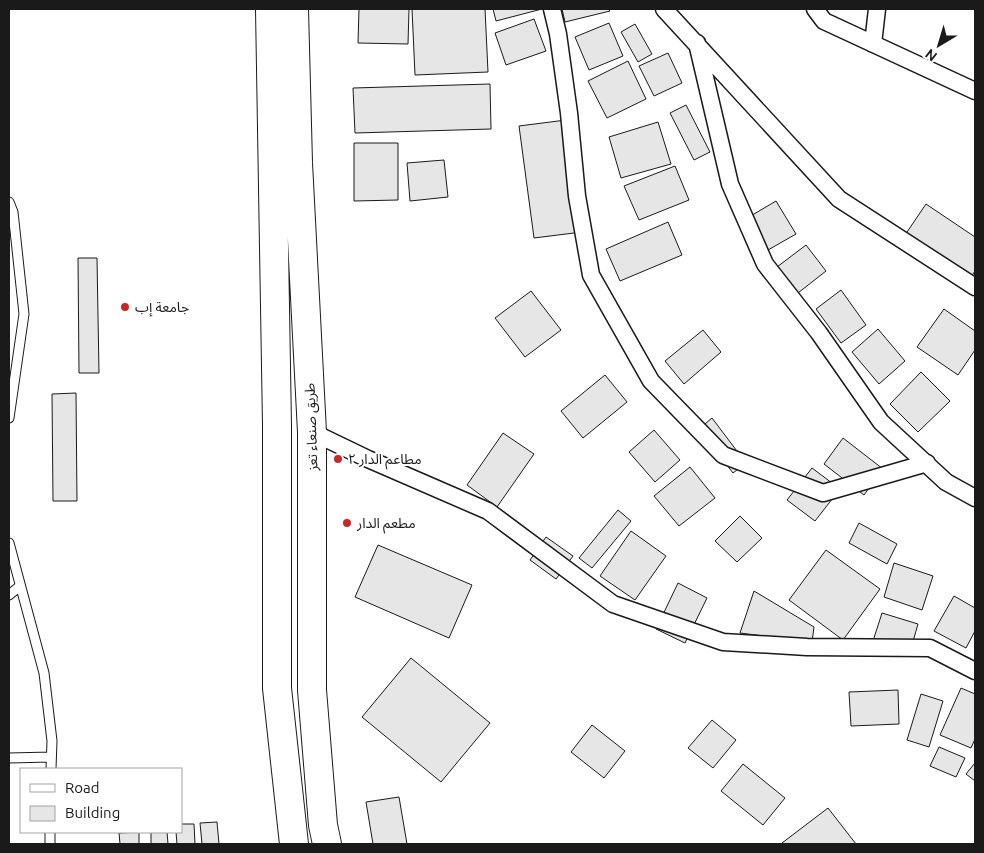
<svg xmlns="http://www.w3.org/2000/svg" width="984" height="853" font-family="Ubuntu,'Noto Sans Arabic',sans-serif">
<rect width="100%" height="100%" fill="#fff"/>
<!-- building -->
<path fill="#e6e6e6" stroke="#1a1a1a" d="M359,9H409L408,44L358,43Z
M412,9H485L488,72L415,75Z
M493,9H542L496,21Z
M562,9H608L610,11L565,22Z
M534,19L546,51L506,65L495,33Z
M609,23L623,56L589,70L575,37Z
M635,24L652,54L638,62L621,32Z
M668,53L682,83L654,96L639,66Z
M628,61L646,99L607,118L588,81Z
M490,84L491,129L355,133L353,88Z
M686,105L710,152L694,160L670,113Z
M566,120L582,232L534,238L519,126Z
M658,122L671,164L621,178L609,137Z
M354,143H398V200L354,201Z
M444,160L448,197L410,201L407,163Z
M675,166L689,200L639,220L624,186Z
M776,201L796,234L768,250L749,217Z
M926,204L975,237V271L965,286L901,241Z
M668,222L682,255L620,281L606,249Z
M806,245L826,271L798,293L777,267Z
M78,258H97L99,373H79Z
M841,290L866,325L841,343L816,309Z
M531,291L561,330L525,357L495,318Z
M944,309L975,331V350L958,375L917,347Z
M878,329L905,361L879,384L852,352Z
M703,330L721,352L684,384L665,361Z
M921,372L950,401L918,432L890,404Z
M605,375L627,402L583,438L561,411Z
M76,393L77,501H53L52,394Z
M712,418L746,463L733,473L699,429Z
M654,430L680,460L655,482L629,452Z
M503,433L534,454L497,507L467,485Z
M843,438L883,469L864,495L824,464Z
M690,467L715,498L679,526L654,496Z
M812,468L840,489L815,521L787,500Z
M618,510L631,521L592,568L579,558Z
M740,516L762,538L737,562L715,541Z
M859,523L897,544L887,564L849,543Z
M631,531L666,556L635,600L600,576Z
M546,537L573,556L556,579L530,560Z
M378,545L472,585L449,638L355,597Z
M826,550L880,589L843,640L789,600Z
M894,563L933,576L922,610L884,597Z
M678,583L707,598L685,643L656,629Z
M754,591L814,627L812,642L740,633Z
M954,596L975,608V631L966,648L934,631Z
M882,613L918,624L910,652L873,641Z
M411,658L490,723L441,782L362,717Z
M961,688L975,694V739L971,748L940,735Z
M898,690L899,724L851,726L849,692Z
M921,694L943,701L929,747L907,740Z
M712,720L736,740L713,768L688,748Z
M592,725L625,751L604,778L571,752Z
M939,747L965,758L956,777L930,766Z
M975,763V781L966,774Z
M743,764L785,798L763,825L721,791Z
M399,797L407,844H373L366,802Z
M828,808L856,844H783L782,843Z
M217,822L219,844H202L200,823Z
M181,824H194L195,844H177L176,832H181Z
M139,832V844H120L119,833Z
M151,832H167L168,844H151Z"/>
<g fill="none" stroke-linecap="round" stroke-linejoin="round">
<!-- lane casing -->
<g stroke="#1a1a1a" stroke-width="11">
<path id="lane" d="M9,202L13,212L24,314L9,418
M9,543L44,673L52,741L51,769
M9,595L20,586
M9,758L51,757
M50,844V832"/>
</g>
<!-- street casing -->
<g stroke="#1a1a1a" stroke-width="19">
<path id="street" d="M552,9L558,34L569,113L577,196L591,275L651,381L723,455L823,493L927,463
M664,9L839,199L975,287
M815,9L824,21L975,91
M697,43L730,184L765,264L819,333L881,422L946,482L975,498
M873,44L877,9
M312,432L368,459L488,511L613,604L723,642L807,647L930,648L975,671"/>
</g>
<!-- highway casing -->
<g stroke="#1a1a1a" stroke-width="30">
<path id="highway" d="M270,9L277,426V688L294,844
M294,9L298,163L312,432V690L323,825L327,844"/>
</g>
<!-- lane -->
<use href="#lane" stroke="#fff" stroke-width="9"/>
<!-- street -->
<use href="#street" stroke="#fff" stroke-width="16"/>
<!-- highway -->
<use href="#highway" stroke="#fff" stroke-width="28"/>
</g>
<!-- markers -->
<g fill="#c62828" stroke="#fff" stroke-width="2">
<circle cx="125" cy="307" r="5"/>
<circle cx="338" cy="459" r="5"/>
<circle cx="347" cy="523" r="5"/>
</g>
<g text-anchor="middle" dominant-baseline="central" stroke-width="4" stroke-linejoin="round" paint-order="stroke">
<!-- poi labels -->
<g font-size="14" fill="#1a1a1a" stroke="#fff" text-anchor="start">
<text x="135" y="307">جامعة إب</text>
<text x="348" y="459">مطاعم الدار ٢</text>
<text x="357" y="523">مطعم الدار</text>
</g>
<!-- street labels -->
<g font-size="14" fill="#1a1a1a" stroke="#fff">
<text transform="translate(311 427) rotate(-92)">طريق صنعاء تعز</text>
</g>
</g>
<!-- border -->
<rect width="984" height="853" fill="none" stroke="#1a1a1a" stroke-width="20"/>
<!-- legend -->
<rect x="20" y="768" width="162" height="65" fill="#ffffff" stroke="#a3a3a3"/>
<rect x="30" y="784" width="25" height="8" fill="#ffffff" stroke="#a3a3a3"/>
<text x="65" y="793" font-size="15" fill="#1a1a1a">Road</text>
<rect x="30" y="806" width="25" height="15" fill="#e6e6e6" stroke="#a3a3a3"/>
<text x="65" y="818" font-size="15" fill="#1a1a1a">Building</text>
<!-- north arrow -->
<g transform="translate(939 45) rotate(218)" stroke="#ffffff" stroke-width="4" paint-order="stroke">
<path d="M0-4L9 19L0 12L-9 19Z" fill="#1a1a1a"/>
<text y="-8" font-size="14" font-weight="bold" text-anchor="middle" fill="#1a1a1a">N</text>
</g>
</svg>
